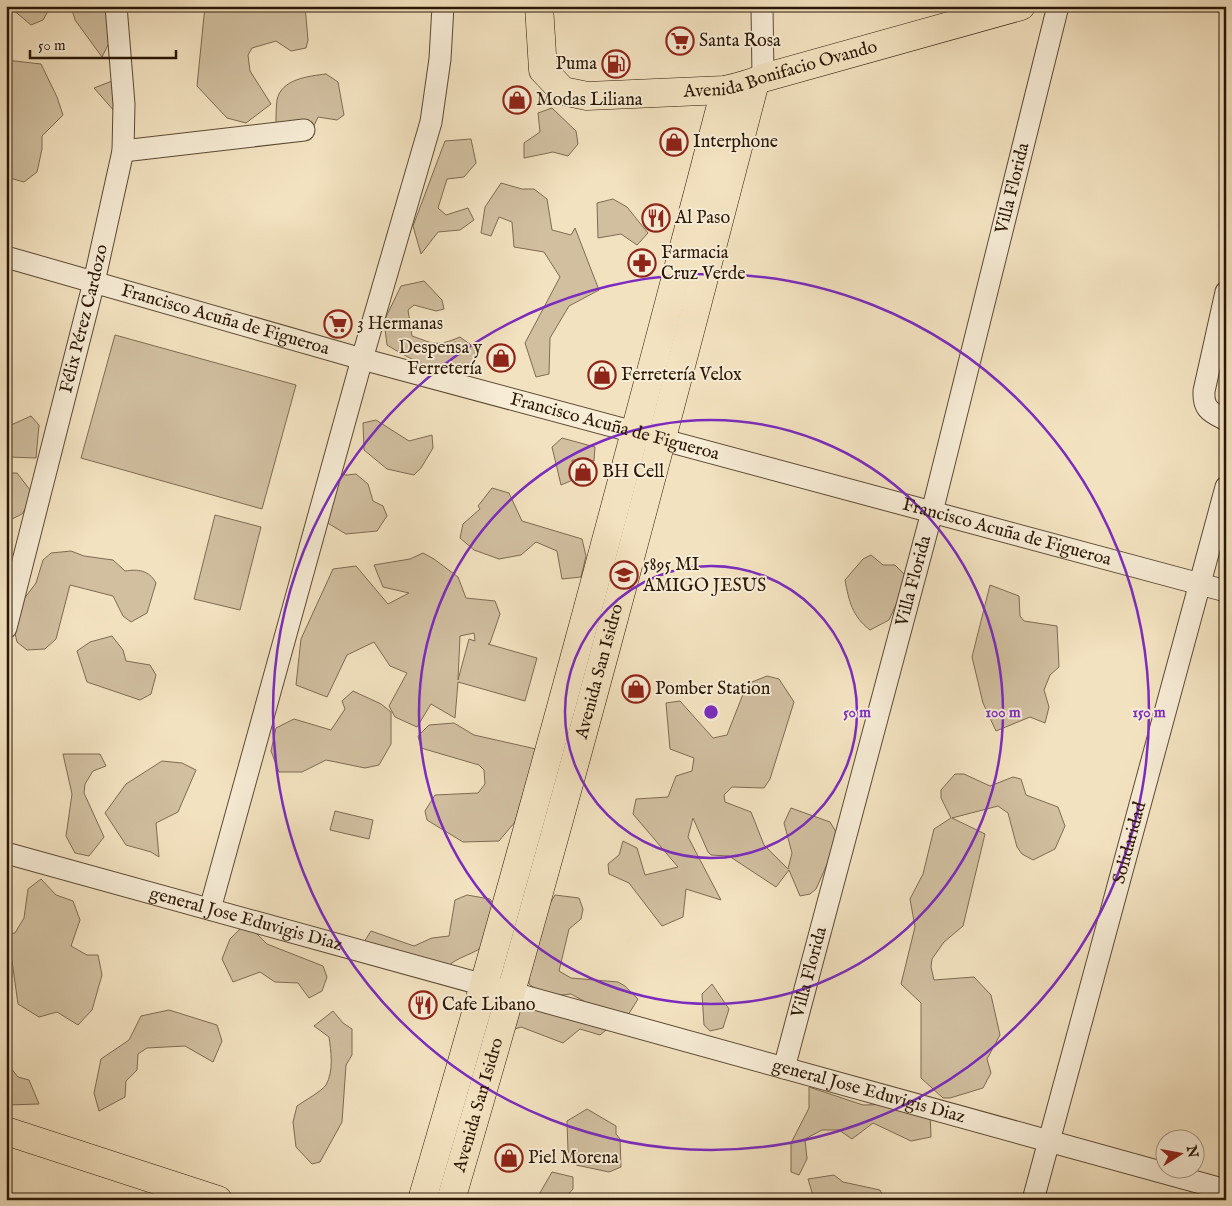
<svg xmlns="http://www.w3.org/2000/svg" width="1232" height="1206" font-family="'IM FELL English',serif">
<rect width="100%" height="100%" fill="#f3e2c0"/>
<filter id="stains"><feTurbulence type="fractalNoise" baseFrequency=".004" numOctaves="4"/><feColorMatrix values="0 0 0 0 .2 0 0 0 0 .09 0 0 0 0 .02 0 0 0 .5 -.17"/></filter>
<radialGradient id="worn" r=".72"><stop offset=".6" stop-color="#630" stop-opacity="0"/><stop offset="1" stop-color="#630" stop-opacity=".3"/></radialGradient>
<!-- green -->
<path fill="#d1bfa0" stroke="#7e6b52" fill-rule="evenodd" d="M6,6H51L43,20L31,25L12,9L6,15Z
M71,6H111L115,31L102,57L75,20Z
M205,6H305L308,40L306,48L291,51L276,41L252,48L248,55L250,71L271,104L246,123L227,118L197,86Z
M6,60L41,64L57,97L63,115L42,136V149L37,172L24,182L6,177Z
M326,74L338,82L344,115L337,120L318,117L312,130L276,124C276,116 276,108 277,100C281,79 309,76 326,74Z
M112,81L122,120L94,88Z
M552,108L576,131L578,144L568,156L553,152L524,158V143L540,132L538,113Z
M471,139L476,163L464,177L447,179L438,208L446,215L468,208L474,220L460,230L438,232L421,254L413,226L445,141Z
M501,183L522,189H534L547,199L552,230L571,235L575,228L599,290L569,306L550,338L549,374L536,377L525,343L560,277L544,252L514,247L512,222L499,217L491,236L481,233L485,207Z
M613,199L627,207L648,233L637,245L621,234L598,238L597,203Z
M424,281L442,300L444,309L436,311L414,305L408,310L412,336C435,344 436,347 460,337L475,348L476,363C473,365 470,368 467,370C446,380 405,356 387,345L384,321L401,286Z
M115,335L296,385L262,509L81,458Z
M31,416L39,425L36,458L8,457L6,456V423L11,425Z
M376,420L409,441L432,435L433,448L421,468L414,475L387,469L364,450L363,423Z
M562,438L595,447L594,461L572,460L575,479L561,485L552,447Z
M324,472L347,475L356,474L368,484L373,501L383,506L387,516L377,531L346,534L316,516Z
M6,473H17L34,495L22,514L6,522Z
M492,488L509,493L522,521L582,539L586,556L581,577L562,579L557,551L536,542L521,555L499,559L474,550L460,538L463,524L480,509L478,506Z
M215,515L261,527L240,610L194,599Z
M71,551L84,556L113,560L125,571C138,569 149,570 156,583L147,613L131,622L123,616L113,596L70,585L56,639L45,649L27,650L17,642L11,616L36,583L43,560L51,553Z
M423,553L434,559L458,577L466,598L495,601L500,614L490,643L488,644L537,658L525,701L458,682L455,718L431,704L417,727L395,717L389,706L407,673L390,666L374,642L347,655L327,697L296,685L301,639L333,569L356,566L388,604L409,593L383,587L374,565L410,559ZM474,633L475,641L469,639L458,680L460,636Z
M871,555L883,565H895L908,578L889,620L870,630C852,616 849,601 845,580L863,559Z
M990,585L1019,596L1020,616L1024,621L1057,626L1059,667L1050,675L1044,690L1049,707L1045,723L1030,717L996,731L983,703L972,657Z
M112,636L123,650L126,661L150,665L156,675L151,694L140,700L87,682L77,651L90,642Z
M767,676L779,679L794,702L770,779L764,788L732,787L724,795L725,802L751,812L764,845L788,869L792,853L784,823L791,808L830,822L839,837L816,889L810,894L800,896L789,870L776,887L729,856L711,855L708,852L693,818L688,837L721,900L686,889L683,917L662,926L629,883L609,874L608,864L619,855L623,841L637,848L645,875L678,867L633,814L636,799L668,797L676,776L692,771L694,758L670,749L666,703L680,701L713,738L727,735L747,684Z
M353,691L381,704L391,712V744L379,765L365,768L326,760L302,772H279L271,751L276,728L294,719L331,730L345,709L342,701Z
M454,723L474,735L536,749L515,822L499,841L463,842L427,820L425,811L435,795L478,793L485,784L484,770L479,765L421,748L418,736L429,725Z
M63,754H100L106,766L93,771L85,784L84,793L104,837L89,856L75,853L66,836L72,794Z
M162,761L182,763L196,770L178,812L156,823L159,857L151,852L126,845L105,813L126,784Z
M955,774H964L990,786L1013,777L1021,779L1026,795L1058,807L1065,826L1055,849L1033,860L1022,854L1017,847L1008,813L998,806L952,818L985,834L963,926L944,942L932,959L931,967L934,980L974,977L991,995L1000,1035L987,1059L991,1073L983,1088L950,1098H943L921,1078V1003L901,984L915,927L910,899L923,874L934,829L951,818L941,798V790Z
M335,811L373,820L369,839L330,830Z
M41,879L56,895L73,901L80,920L71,946L87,955H98L102,975L92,1010L78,1025L57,1012L39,1017L18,1004L12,961L6,959V934L15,933L24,918L28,889Z
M467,895L490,899L500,913C497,922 493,937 487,943C475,955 457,956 446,968L364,942L371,931L414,946L432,938L449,936L455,900Z
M555,895L579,898L583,909L581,919L569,929L559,971L571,978L618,982L625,986L638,999L628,1015L602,1011L571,994L551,996L543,994L529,984V939Z
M246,923L267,944L323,966L327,977L322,991L309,998L298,983L275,982L260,972L233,982L222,959L230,939Z
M712,984L729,1009L723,1028L710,1031L704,1025L702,994Z
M517,1000L606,1030L600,1035L580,1029L563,1043L521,1027L503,1033Z
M169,1010L217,1025L222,1041L213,1062L185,1046L147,1048L138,1054L137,1070L126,1081L125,1097L99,1111L94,1093L101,1059L129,1040L141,1016Z
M333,1011L343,1023L352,1029V1055L346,1065L342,1122L320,1162L312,1164L296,1147L293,1122L297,1106C304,1101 322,1091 326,1085C334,1071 331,1051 329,1037L314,1026Z
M6,1062L18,1077L29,1080L39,1104L6,1105Z
M809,1087L863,1105L895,1104L930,1114L931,1137L911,1141L873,1123L852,1139L839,1130H822L805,1139L807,1159L799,1175L791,1172V1143L809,1108Z
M587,1109L616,1126V1134L620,1139L621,1167L609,1172L576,1165L568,1151L567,1121Z
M552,1172L573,1177V1189L563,1200H539L537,1198Z
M834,1175L843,1182L880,1190L885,1200L814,1199L808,1179Z"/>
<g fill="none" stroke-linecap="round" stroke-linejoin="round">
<!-- minor casing -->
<g stroke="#5c4a34" stroke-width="23">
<g id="minor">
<path d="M762,6L763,78"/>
<path d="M123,151L304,130"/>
<path id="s1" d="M6,257L362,359L1226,591"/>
<path d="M1226,292L1204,391C1203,410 1211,412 1226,420"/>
<path id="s2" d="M6,628L94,282L123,151L124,104L116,6"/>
<path id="s3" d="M6,853L1226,1190"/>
<path d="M210,909L362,359L431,122L440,59L443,6"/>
<path id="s4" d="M784,1068L932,512L1058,6"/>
<path id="s5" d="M1033,1200L1226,487"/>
</g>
</g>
<!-- major casing -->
<g stroke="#2a1705" stroke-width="29">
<g id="major">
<path id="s6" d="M539,6L543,70L563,91L587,96L725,90C738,87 751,84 763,78L1021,6"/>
<path d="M6,1131L218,1200"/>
<path d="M422,1200C530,832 628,461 725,90"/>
<path id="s7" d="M451,1200C560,829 658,456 755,82"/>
</g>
</g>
<!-- minor -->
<use href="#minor" stroke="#f7ecd6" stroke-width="21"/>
<!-- major -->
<use href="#major" stroke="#f3e2c0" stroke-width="28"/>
</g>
<!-- distance rings -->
<g fill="none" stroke="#7b2cbf" stroke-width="2.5">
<circle cx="711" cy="712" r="146"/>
<circle cx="711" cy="712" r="292"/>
<circle cx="711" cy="712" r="438"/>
</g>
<!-- icons -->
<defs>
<g id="supermarket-ring" transform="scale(1.4375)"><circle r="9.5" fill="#f7ecd6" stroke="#8f2418" stroke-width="1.5"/><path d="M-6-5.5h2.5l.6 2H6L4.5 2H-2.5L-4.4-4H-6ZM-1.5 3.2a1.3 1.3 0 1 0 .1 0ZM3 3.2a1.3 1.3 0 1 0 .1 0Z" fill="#8f2418"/></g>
<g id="fuel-ring" transform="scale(1.4375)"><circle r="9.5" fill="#f7ecd6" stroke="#8f2418" stroke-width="1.5"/><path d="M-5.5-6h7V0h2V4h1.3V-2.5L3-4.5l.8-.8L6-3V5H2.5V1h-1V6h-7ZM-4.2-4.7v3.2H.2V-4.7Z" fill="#8f2418"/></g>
<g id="shop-ring" transform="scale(1.4375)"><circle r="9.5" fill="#f7ecd6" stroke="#8f2418" stroke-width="1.5"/><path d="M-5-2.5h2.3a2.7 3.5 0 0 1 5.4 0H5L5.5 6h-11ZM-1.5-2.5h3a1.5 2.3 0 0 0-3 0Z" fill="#8f2418"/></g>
<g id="restaurant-ring" transform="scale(1.4375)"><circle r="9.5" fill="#f7ecd6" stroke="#8f2418" stroke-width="1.5"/><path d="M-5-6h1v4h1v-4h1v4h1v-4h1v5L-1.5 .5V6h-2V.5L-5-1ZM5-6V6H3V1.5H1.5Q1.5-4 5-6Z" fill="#8f2418"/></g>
<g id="pharmacy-ring" transform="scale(1.4375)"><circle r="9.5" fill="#f7ecd6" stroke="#8f2418" stroke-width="1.5"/><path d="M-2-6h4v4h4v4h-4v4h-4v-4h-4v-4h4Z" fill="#8f2418"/></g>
<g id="school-ring" transform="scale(1.4375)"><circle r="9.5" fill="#f7ecd6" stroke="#8f2418" stroke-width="1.5"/><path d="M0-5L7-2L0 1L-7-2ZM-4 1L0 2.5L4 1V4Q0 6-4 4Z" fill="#8f2418"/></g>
</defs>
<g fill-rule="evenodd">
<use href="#supermarket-ring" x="680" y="41"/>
<use href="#fuel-ring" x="616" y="64"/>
<use href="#shop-ring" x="517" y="100"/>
<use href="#shop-ring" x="674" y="142"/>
<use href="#restaurant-ring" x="656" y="218"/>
<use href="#pharmacy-ring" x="642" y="263"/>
<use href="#supermarket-ring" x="338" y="324"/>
<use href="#shop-ring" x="501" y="358"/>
<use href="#shop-ring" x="602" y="375"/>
<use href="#shop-ring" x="583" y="472"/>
<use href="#school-ring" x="624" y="575"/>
<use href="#shop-ring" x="636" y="689"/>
<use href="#restaurant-ring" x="423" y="1005"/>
<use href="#shop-ring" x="509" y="1158"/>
</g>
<g text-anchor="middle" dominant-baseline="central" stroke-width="4" stroke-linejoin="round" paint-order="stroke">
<!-- poi labels -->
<g font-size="18" fill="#2a1705" stroke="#f7ecd6" text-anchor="start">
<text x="699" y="41">Santa Rosa</text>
<text x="597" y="64" text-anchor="end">Puma</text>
<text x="536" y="100">Modas Liliana</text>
<text x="693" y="142">Interphone</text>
<text x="675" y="218">Al Paso</text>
<text x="661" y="253">Farmacia<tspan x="661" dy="21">Cruz Verde</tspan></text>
<text x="357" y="324">3 Hermanas</text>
<text x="482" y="348" text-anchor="end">Despensa y<tspan x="482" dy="21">Ferretería</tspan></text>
<text x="621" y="375">Ferretería Velox</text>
<text x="602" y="472">BH Cell</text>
<text x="643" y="565">5895 MI<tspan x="643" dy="21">AMIGO JESUS</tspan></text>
<text x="655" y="689">Pomber Station</text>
<text x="442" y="1005">Cafe Libano</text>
<text x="528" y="1158">Piel Morena</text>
</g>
<!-- street labels -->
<g font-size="18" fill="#2a1705" stroke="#f7ecd6">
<text stroke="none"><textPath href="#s6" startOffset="314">Avenida Bonifacio Ovando</textPath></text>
<text stroke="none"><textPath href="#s4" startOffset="909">Villa Florida</textPath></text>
<text stroke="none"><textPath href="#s2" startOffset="319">Félix Pérez Cardozo</textPath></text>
<text stroke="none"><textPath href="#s1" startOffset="228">Francisco Acuña de Figueroa</textPath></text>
<text stroke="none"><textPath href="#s1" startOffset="632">Francisco Acuña de Figueroa</textPath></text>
<text stroke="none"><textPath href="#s1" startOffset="1038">Francisco Acuña de Figueroa</textPath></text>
<text stroke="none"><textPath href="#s4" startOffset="504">Villa Florida</textPath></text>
<text stroke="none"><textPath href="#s7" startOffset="549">Avenida San Isidro</textPath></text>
<text stroke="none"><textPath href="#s5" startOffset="370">Solidaridad</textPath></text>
<text stroke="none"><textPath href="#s3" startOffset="249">general Jose Eduvigis Diaz</textPath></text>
<text stroke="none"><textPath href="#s4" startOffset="99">Villa Florida</textPath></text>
<text stroke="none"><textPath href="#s3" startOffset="895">general Jose Eduvigis Diaz</textPath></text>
<text stroke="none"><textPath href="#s7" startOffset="99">Avenida San Isidro</textPath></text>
</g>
</g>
<circle cx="711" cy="712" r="8" fill="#7b2cbf" stroke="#f7ecd6" stroke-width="2.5"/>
<g font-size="15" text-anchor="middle" font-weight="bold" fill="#7b2cbf" stroke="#f7ecd6" stroke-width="4" stroke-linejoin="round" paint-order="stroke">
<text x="857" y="717">50 m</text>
<text x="1003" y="717">100 m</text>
<text x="1149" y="717">150 m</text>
</g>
<!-- margin -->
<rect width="1232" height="1206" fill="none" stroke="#f3e2c0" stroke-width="25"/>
<rect x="8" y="8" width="1217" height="1191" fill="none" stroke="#2a1705" stroke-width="2.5"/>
<rect x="12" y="12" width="1207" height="1181" fill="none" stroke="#2a1705"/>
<!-- north arrow -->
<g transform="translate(1180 1154) rotate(79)"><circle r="24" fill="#f7ecd6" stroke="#a59782"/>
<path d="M0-4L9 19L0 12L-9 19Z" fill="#8f2418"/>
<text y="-8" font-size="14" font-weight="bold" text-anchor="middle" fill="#2a1705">N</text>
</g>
<!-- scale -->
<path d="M30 50v8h146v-8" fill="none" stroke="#2a1705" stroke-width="2.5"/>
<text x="38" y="50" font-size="15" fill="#2a1705" stroke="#f7ecd6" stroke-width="4" paint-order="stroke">50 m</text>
<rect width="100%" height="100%" filter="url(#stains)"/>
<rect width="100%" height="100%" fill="url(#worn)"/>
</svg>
